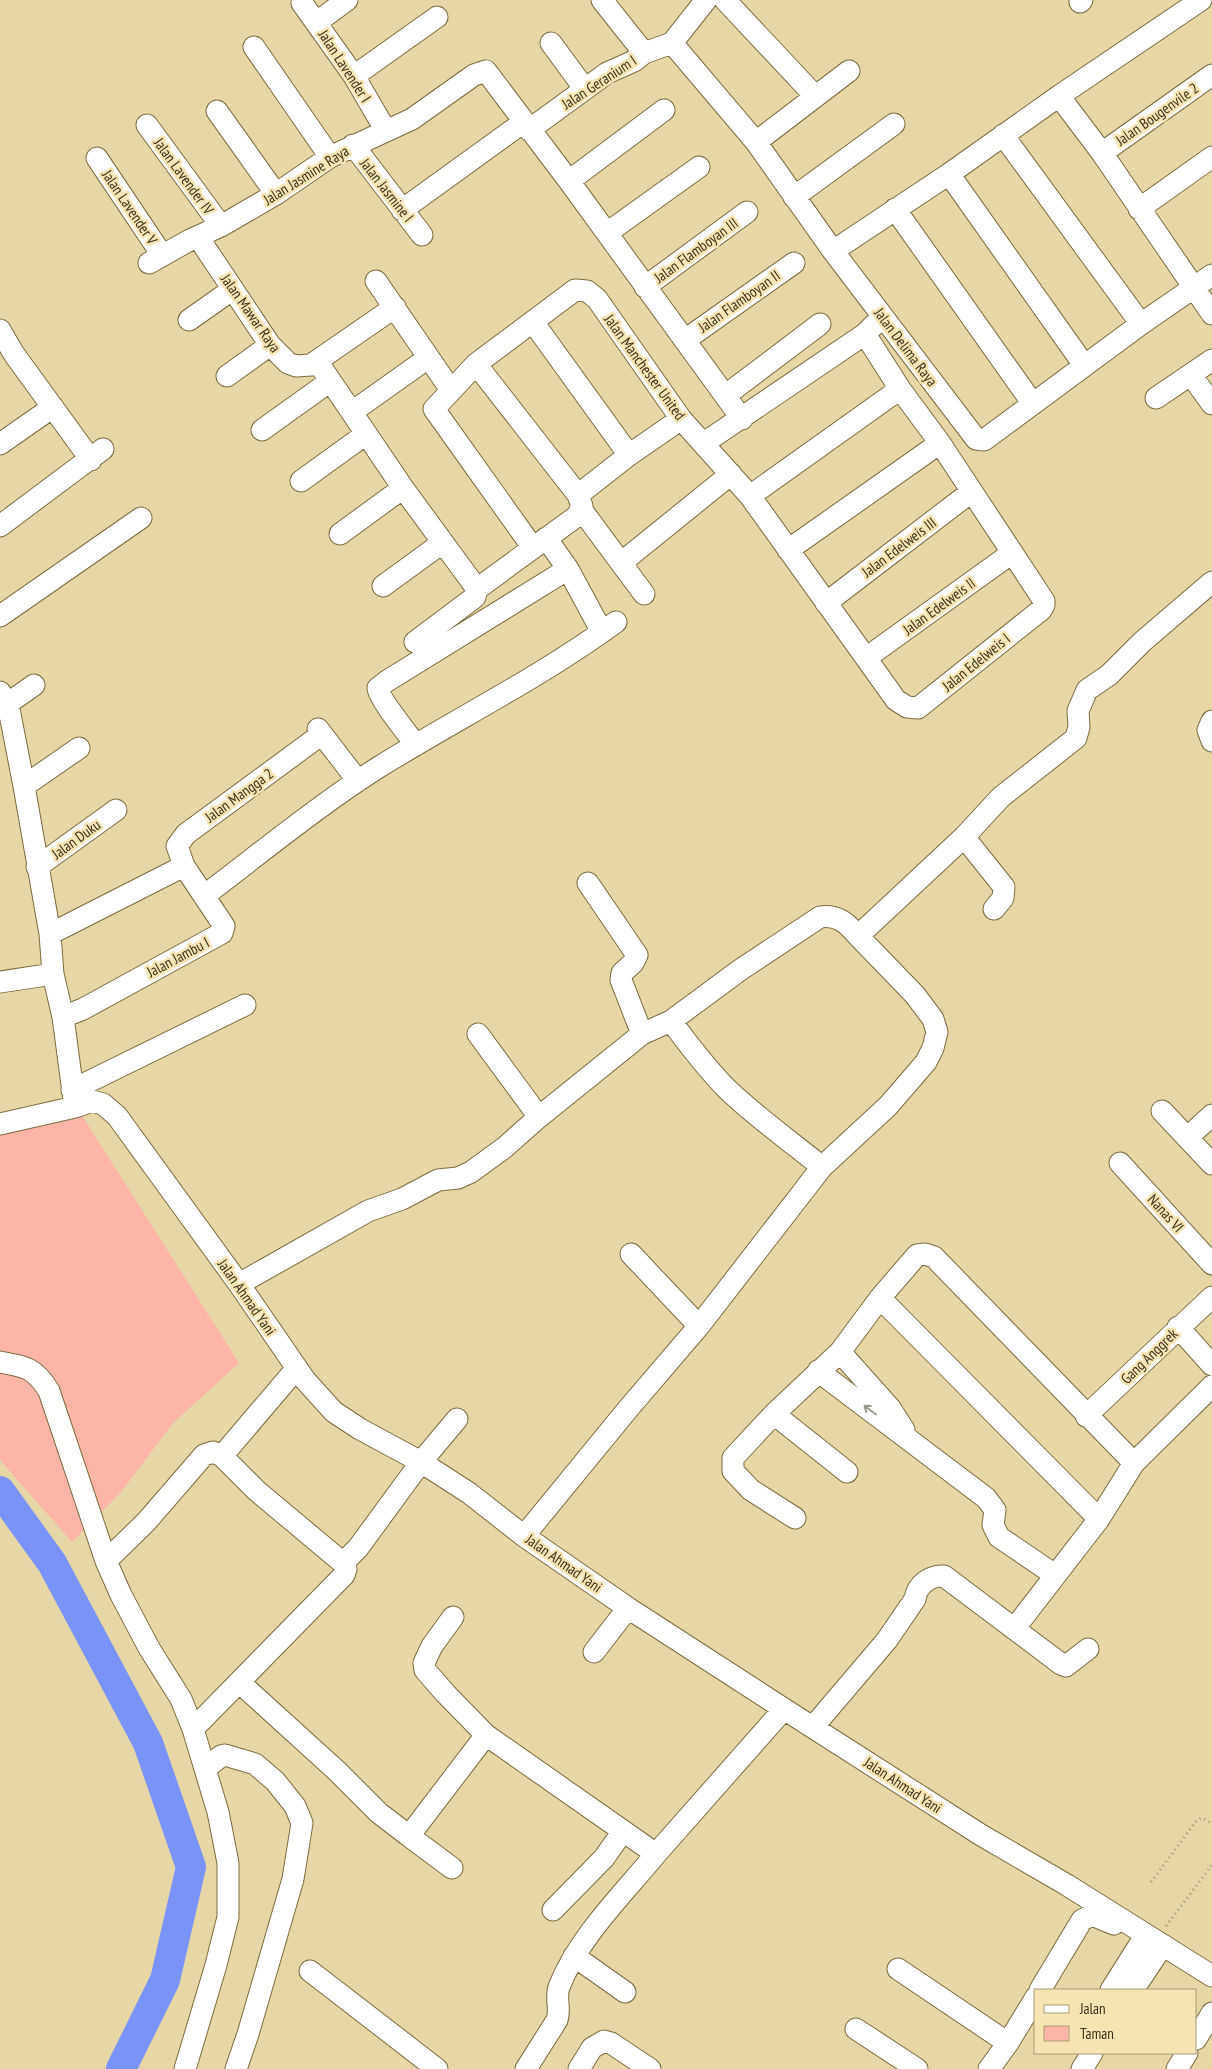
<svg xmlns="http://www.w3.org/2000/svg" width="1212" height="2069" font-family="'PT Sans Narrow',sans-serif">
<rect width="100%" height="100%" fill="#e8d7a6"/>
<!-- green -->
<path fill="#fcb5a7" d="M74,1103L239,1363L173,1423L121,1492L72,1542L0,1460V1129Z"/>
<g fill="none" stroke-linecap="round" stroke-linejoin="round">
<!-- river -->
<path stroke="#7993f9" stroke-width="30" d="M0,1491L52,1563L148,1743L191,1867L165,1980L121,2069"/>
<!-- minor casing -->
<g stroke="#7b6b3d" stroke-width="23">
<path id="minor" d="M602,0L644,53
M725,0L815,96
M1080,2L1082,0
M302,3L354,76L386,131
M317,22L347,0
M551,43L584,88
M672,43L756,142L833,251L976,439L984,440L1141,324L1212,275
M672,43L706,0
M254,47L330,157
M354,76L437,17
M1059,96L1102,153L1212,314
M217,111L276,194
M147,125L221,226
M529,130L607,73L634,61L644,53L672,43
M1003,135L1141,324
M756,142L849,71
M353,145L422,235
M1102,153L1212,75
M97,158L162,255
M949,174L1084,365
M569,181L664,110
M794,197L894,124
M895,209L1033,404
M1139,209L1212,157
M402,210L514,129
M607,233L699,167
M198,237L270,345L288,363L296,366L311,365L395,307
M833,251L949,174L1059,96L1201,0
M149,263L190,240L221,226L276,194L330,157L412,119L474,75L486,71L569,181L742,419
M376,281L451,390
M645,287L747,212
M189,320L233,289
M533,322L629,455
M0,330L14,354L91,460
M685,340L794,263
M317,361L403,488L477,589L577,516L582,506L578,495L629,455L681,419
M476,364L578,495
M1191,375L1212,404
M227,376L270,345
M726,395L820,324
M1156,398L1212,360
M352,412L428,358
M262,430L329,382
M704,443L865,334L874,325
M0,444L53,407
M301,481L366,434
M750,496L900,389
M581,509L644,594
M0,526L103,449
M340,534L403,488
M546,538L568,569L602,632
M533,548L434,409L476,364L575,290L587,291L597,299L681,419L750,496L896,700L907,707L918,708L1041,610L1044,605V601L940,443L900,389L865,334
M788,550L940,443
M621,563L731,474
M383,586L442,543
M826,603L971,492
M0,616L141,518
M415,642L475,597L477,589
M866,658L1012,553
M0,692L8,704L24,786L50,934L53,974L63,1017L75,1107
M0,709L34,685
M1212,721L1208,730L1212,741
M318,729L358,781
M416,745C408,734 379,699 378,688L387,681L568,569
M24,786L79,748
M964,837L1004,887L1003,898L994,909
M37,867L116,810
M588,883L637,955L633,963L622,973L621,980L642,1034
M205,895C262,852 319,805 379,767C458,718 541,677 616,622
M50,934L184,866
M0,982L53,974
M63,1017L83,1009L222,933L224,926L184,866L177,846L186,834L322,734
M671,1021C688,1044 706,1068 727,1089C756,1117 790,1141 822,1167
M478,1034L539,1117
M72,1090L245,1005
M1162,1111L1212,1164
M0,1124L75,1107L92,1101L103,1104L117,1116L239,1284L305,1380L334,1412L360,1429L421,1462L469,1493L524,1536L628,1608L784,1709L981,1835L1067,1885L1212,1976
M1187,1138L1212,1115
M1120,1163L1212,1264
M631,1254L699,1326
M239,1284L368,1211L402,1199L438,1180L458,1178L471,1172L504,1148L539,1117L642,1034L671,1021L740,970L820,917C837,914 847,923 858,936L964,837L1001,797L1076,738L1079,727L1078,711L1087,690L1109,675L1142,642L1212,582
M880,1298L1099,1519
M1178,1327L1212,1365
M840,1352L890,1408L904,1430
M0,1362C25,1366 35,1368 49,1391L106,1561L121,1595L149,1648L181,1699L193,1729L218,1812L228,1863V1917L216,1965L185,2069
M818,1371L986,1498L995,1510L993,1525L999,1537L1055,1575
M774,1414L847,1472
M1086,1416L1212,1297
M222,1456L257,1491L343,1563
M795,1518L751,1490L733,1471V1458L774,1414L840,1352L880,1298L917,1255L925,1254L934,1257L1134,1463
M524,1536L628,1409L699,1326L822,1167L888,1106L926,1062L933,1048L937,1032L933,1019L915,995L858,936
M106,1561L146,1522L204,1455L213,1452L222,1456L296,1369
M453,1617L432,1646L424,1663L425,1670L445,1693L486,1735L656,1854L784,1709
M1014,1629L1099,1519L1134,1463L1212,1386
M594,1652L628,1608
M239,1682L337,1771L379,1813L409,1836
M813,1727L887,1640L915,1599C917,1584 931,1575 944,1576L1061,1664L1066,1666L1088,1649
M193,1729L344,1575L346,1569L343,1563L358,1548L421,1462L457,1419
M206,1768L221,1756L225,1755L255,1764L275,1781L295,1806L302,1823L293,1879L248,2034L236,2069
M452,1868L409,1836L486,1735
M553,1910L604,1858L623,1831
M574,1956L625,1992
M898,1969L1008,2043
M310,1971L437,2069
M1040,1990L1082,1920L1092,1915L1114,1924
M1111,1990L1140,1944
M1133,1990L1163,1945
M856,2029L917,2069
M1196,2039L1212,2013
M526,2069L557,2020C561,2009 555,1998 559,1987C578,1938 623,1894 656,1854
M579,2069L592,2048L604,2041L611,2043L650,2069
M989,2069L1008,2043L1036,1997
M1082,2069L1092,2053
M1177,2069L1187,2053"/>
</g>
<!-- path -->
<path stroke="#a0936e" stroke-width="3" stroke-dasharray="1 4" stroke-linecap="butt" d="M1151,1882L1197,1820L1202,1818L1212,1823
M1166,1926L1212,1865"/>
<!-- minor -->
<use href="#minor" stroke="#fff" stroke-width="21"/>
</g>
<!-- one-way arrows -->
<defs><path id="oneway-shaft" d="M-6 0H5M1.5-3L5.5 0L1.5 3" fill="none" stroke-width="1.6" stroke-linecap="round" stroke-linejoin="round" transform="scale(1.25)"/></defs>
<use stroke="#9c988e" href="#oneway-shaft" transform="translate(870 1410) rotate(-143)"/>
<g text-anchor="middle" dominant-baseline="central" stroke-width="5" stroke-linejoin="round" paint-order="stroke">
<!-- street labels -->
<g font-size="15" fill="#38311d" stroke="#f6e4b2">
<text transform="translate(345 66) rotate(57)">Jalan Lavender I</text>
<text transform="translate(599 82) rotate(-33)">Jalan Geranium I</text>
<text transform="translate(1157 114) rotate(-35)">Jalan Bougenvile 2</text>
<text transform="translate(306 175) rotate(-32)">Jalan Jasmine Raya</text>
<text transform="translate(184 176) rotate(54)">Jalan Lavender IV</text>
<text transform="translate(387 190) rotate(52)">Jalan Jasmine I</text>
<text transform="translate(130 207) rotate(56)">Jalan Lavender V</text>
<text transform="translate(696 250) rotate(-36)">Jalan Flamboyan III</text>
<text transform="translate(739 301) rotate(-35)">Jalan Flamboyan II</text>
<text transform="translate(251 313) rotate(55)">Jalan Mawar Raya</text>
<text transform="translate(906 347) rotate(53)">Jalan Delima Raya</text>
<text transform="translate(645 367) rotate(54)">Jalan Manchester United</text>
<text transform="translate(899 547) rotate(-37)">Jalan Edelweis III</text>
<text transform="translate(939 606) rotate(-36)">Jalan Edelweis II</text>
<text transform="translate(976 662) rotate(-39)">Jalan Edelweis I</text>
<text transform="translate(239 795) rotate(-36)">Jalan Mangga 2</text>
<text transform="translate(76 839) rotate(-36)">Jalan Duku</text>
<text transform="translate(178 957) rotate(-28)">Jalan Jambu I</text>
<text transform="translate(1166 1213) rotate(48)">Nanas VI</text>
<text transform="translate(247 1297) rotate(55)">Jalan Ahmad Yani</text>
<text transform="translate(1149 1356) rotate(-44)">Gang Anggrek</text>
<text transform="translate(564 1563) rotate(35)">Jalan Ahmad Yani</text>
<text transform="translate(903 1785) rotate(33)">Jalan Ahmad Yani</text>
</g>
</g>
<!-- legend -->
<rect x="1034" y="1989" width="162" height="65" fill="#f6e4b2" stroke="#aa9c76"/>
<rect x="1044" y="2005" width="25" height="8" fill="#ffffff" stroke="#aa9c76"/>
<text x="1080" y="2014" font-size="15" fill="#38311d">Jalan</text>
<rect x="1044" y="2026" width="25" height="15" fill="#fcb5a7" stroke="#aa9c76"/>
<text x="1080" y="2039" font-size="15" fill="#38311d">Taman</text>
</svg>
